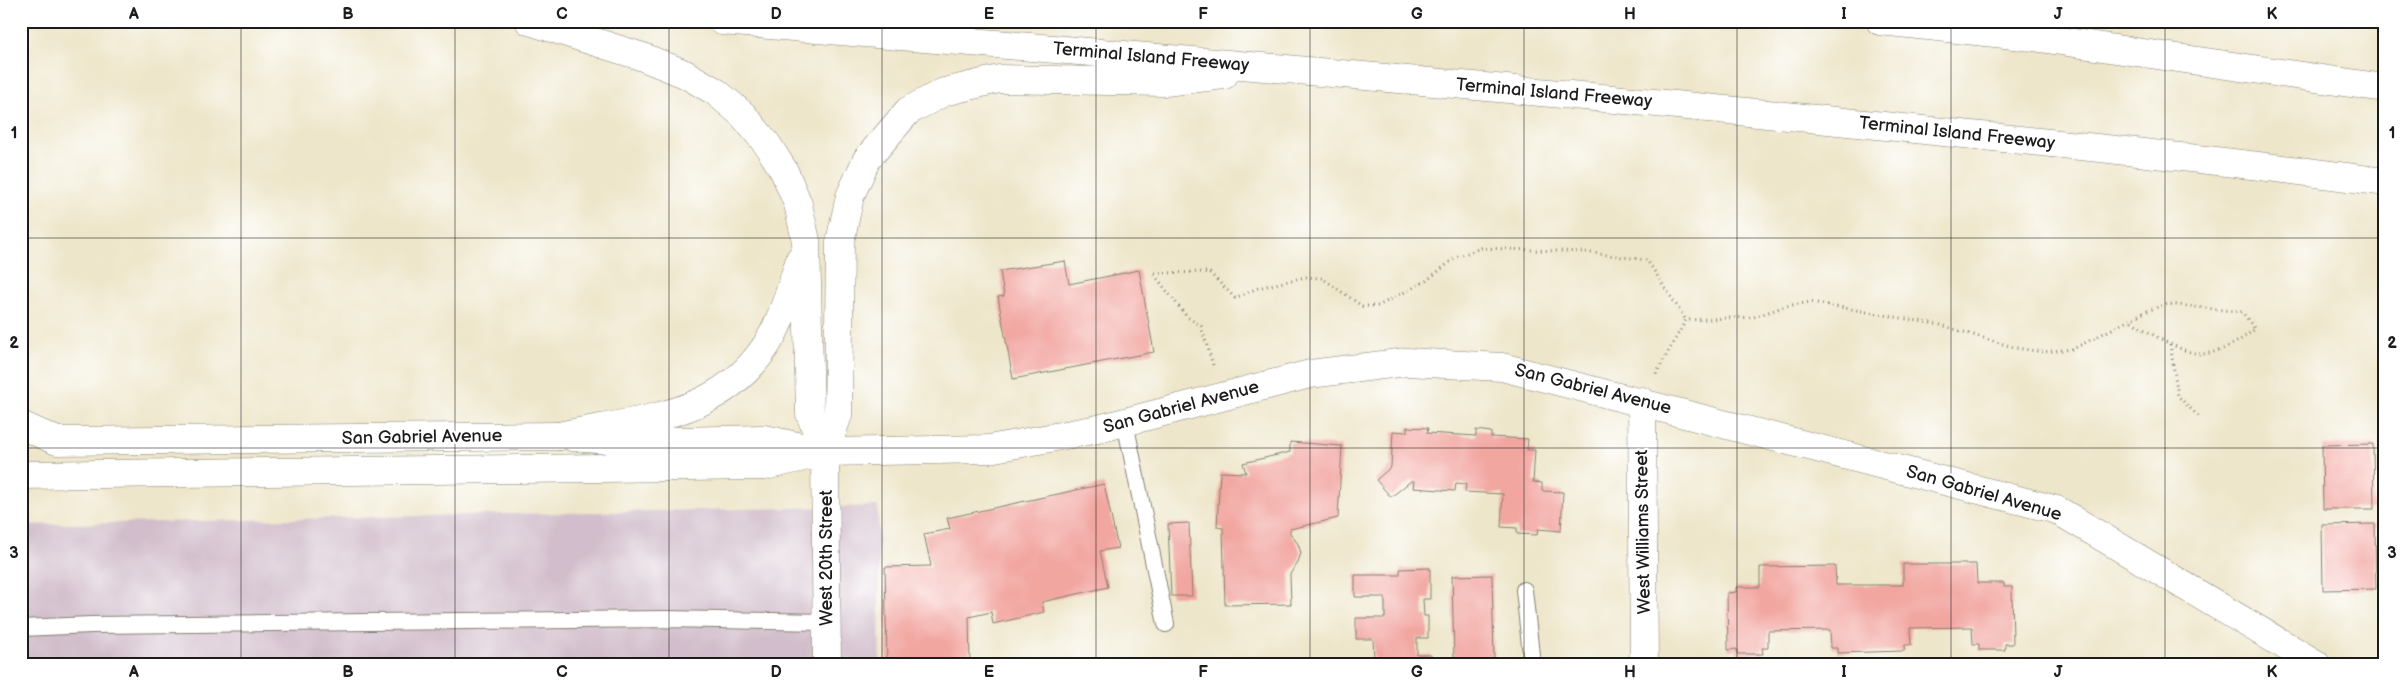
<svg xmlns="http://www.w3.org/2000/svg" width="2406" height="685" font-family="'Balsamiq Sans',sans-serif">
<rect width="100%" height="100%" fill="#fff"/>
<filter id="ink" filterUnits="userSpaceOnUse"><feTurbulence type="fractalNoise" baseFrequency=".02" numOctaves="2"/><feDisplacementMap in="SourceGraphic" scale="10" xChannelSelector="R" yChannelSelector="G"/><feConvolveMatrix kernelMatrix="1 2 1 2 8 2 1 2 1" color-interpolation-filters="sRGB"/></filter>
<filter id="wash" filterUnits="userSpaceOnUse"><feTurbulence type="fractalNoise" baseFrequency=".0096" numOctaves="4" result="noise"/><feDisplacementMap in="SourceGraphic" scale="20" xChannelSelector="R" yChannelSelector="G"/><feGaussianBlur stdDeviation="1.12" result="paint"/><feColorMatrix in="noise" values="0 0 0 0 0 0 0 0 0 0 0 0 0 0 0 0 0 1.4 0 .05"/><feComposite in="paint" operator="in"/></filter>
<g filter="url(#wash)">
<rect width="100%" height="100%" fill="#eee6ca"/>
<!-- industrial -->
<path fill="#d1bdcb" d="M878,506L880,664H21V525Z"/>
<g id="blocks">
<!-- building -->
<path fill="#f2a6a0" d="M1065,261L1069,284L1139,270L1154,352L1013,379L998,297L1004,296L1000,271Z
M1407,427L1428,428L1427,433L1476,436V430L1491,432V437L1528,439L1527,450H1535L1533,482L1542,483V491L1563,492L1561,531L1538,529L1537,535L1517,534V528L1501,527L1503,494L1465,492L1466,484L1456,483L1455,491L1413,488L1414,481H1411L1391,497L1376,480L1391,467L1393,431L1407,432Z
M1290,442L1342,446L1338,518L1290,529V533L1298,544L1301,553L1298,563L1290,574L1291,604L1225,605L1223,528L1217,527L1220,472L1246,473L1243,463L1290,452Z
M2373,444L2374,509H2323L2322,445Z
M1104,484L1118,548L1100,551L1108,587L1042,602L1044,612L993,624L991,612L969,617L970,664H887L885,567L931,566L924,534L950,529L947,518Z
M1189,523L1192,596H1171L1168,524Z
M2375,524L2376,589L2323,590L2322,525Z
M1903,564H1976L1977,583H2004V587H2012L2013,644H2005V650H1979V644H1973L1972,627L1910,628L1911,645H1905L1904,651L1837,653V648H1831L1830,630L1768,631V648H1762L1763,654H1737V649L1728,650L1727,593L1736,592V587H1760V567L1835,566L1836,585H1903Z
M1430,568V599H1423L1424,616H1428V638H1417V655H1431V664H1357V660H1374L1373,639H1356V618H1385V597H1355V575H1400V569Z
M1492,575L1494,660H1488V664H1460V660H1454L1452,576Z"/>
</g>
</g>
<g filter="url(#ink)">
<use href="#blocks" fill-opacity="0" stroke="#858173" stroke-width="1"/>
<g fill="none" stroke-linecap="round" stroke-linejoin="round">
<!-- lane casing -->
<g stroke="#858173" stroke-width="18">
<path id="lane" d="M1125,422L1166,624
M1524,590L1532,664
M21,628L91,625L665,619L826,622"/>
</g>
<!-- street casing -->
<g stroke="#858173" stroke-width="29">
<path id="street" d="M1642,401L1644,664
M573,437L634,442L764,439L825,452L989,449L1098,429L1310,374L1407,362L1502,367L2057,510L2316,664
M825,452L827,664"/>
</g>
<!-- secondary casing -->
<g stroke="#858173" stroke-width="29">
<path id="secondary" d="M21,425L57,441L559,436
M21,475L765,466L825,452"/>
</g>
<!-- highway casing -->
<g stroke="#858173" stroke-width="29">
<path id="highway" d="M529,21L643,57L685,74L716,92L743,115L767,144L784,171L798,204L806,241L810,414L825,452
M722,21C1129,55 1536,89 1943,132C2090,147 2238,162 2385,182
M1880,21L2033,37L2385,88
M559,436C642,418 727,419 773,334C785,311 792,284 800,259
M825,452L838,415L840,242L850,196L867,159L908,111L944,92L999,79L1165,82L1224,75"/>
</g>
<!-- path -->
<path stroke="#858173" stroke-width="3" stroke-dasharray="1 4" stroke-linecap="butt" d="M2170,344L2178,396L2199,417
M1213,365L1201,326L1187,317L1153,273L1209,272L1235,298L1258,288L1305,277L1322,278L1362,306H1378L1426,281L1456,257L1481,248L1584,252L1647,260L1686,320
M1656,374L1686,320L1754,317L1786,306L1811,302L1941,325L2016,348L2043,352L2073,349L2149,310L2168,304L2242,312L2255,329C2240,341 2223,352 2203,354C2185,355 2145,331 2130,320"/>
<!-- lane -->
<use href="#lane" stroke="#fff" stroke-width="16"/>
<!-- street -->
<use href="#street" stroke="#fff" stroke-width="28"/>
<!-- secondary -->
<use href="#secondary" stroke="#fff" stroke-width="28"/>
<!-- highway -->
<use href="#highway" stroke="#fff" stroke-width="28"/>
</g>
</g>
<!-- grid -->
<path fill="none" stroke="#1c1c1c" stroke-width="1" stroke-opacity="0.55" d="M241,21V664M455,21V664M669,21V664M882,21V664M1096,21V664M1310,21V664M1524,21V664M1737,21V664M1951,21V664M2165,21V664M21,238H2385M21,448H2385"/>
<g text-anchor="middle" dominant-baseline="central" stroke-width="4.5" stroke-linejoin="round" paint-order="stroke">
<!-- street labels -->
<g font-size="18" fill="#1c1c1c" stroke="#fff">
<text transform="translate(1151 57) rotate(5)">Terminal Island Freeway</text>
<text transform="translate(1554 93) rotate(5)">Terminal Island Freeway</text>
<text transform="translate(1957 133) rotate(6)">Terminal Island Freeway</text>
<text transform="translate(1593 389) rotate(14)">San Gabriel Avenue</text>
<text transform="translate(1181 407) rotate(-15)">San Gabriel Avenue</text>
<text transform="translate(422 437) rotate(-1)">San Gabriel Avenue</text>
<text transform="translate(1984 493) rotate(16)">San Gabriel Avenue</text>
<text transform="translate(1643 532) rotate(-91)">West Williams Street</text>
<text transform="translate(826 558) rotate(-90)">West 20th Street</text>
</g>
</g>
<!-- margin -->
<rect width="2406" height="685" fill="none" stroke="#fff" stroke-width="55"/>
<rect x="28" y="28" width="2350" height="630" fill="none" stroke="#1c1c1c" stroke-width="2"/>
<g font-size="16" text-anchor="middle" font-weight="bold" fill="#1c1c1c">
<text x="134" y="19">A</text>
<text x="348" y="19">B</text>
<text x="562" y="19">C</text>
<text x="776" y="19">D</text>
<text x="989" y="19">E</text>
<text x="1203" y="19">F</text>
<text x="1417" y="19">G</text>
<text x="1630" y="19">H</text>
<text x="1844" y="19">I</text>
<text x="2058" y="19">J</text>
<text x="2272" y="19">K</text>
<text x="14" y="138">1</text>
<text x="2392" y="138">1</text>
<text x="14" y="348">2</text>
<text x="2392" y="348">2</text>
<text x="14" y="558">3</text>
<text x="2392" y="558">3</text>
<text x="134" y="677">A</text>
<text x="348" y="677">B</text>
<text x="562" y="677">C</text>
<text x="776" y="677">D</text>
<text x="989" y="677">E</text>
<text x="1203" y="677">F</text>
<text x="1417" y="677">G</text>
<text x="1630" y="677">H</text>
<text x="1844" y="677">I</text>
<text x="2058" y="677">J</text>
<text x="2272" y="677">K</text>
</g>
</svg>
